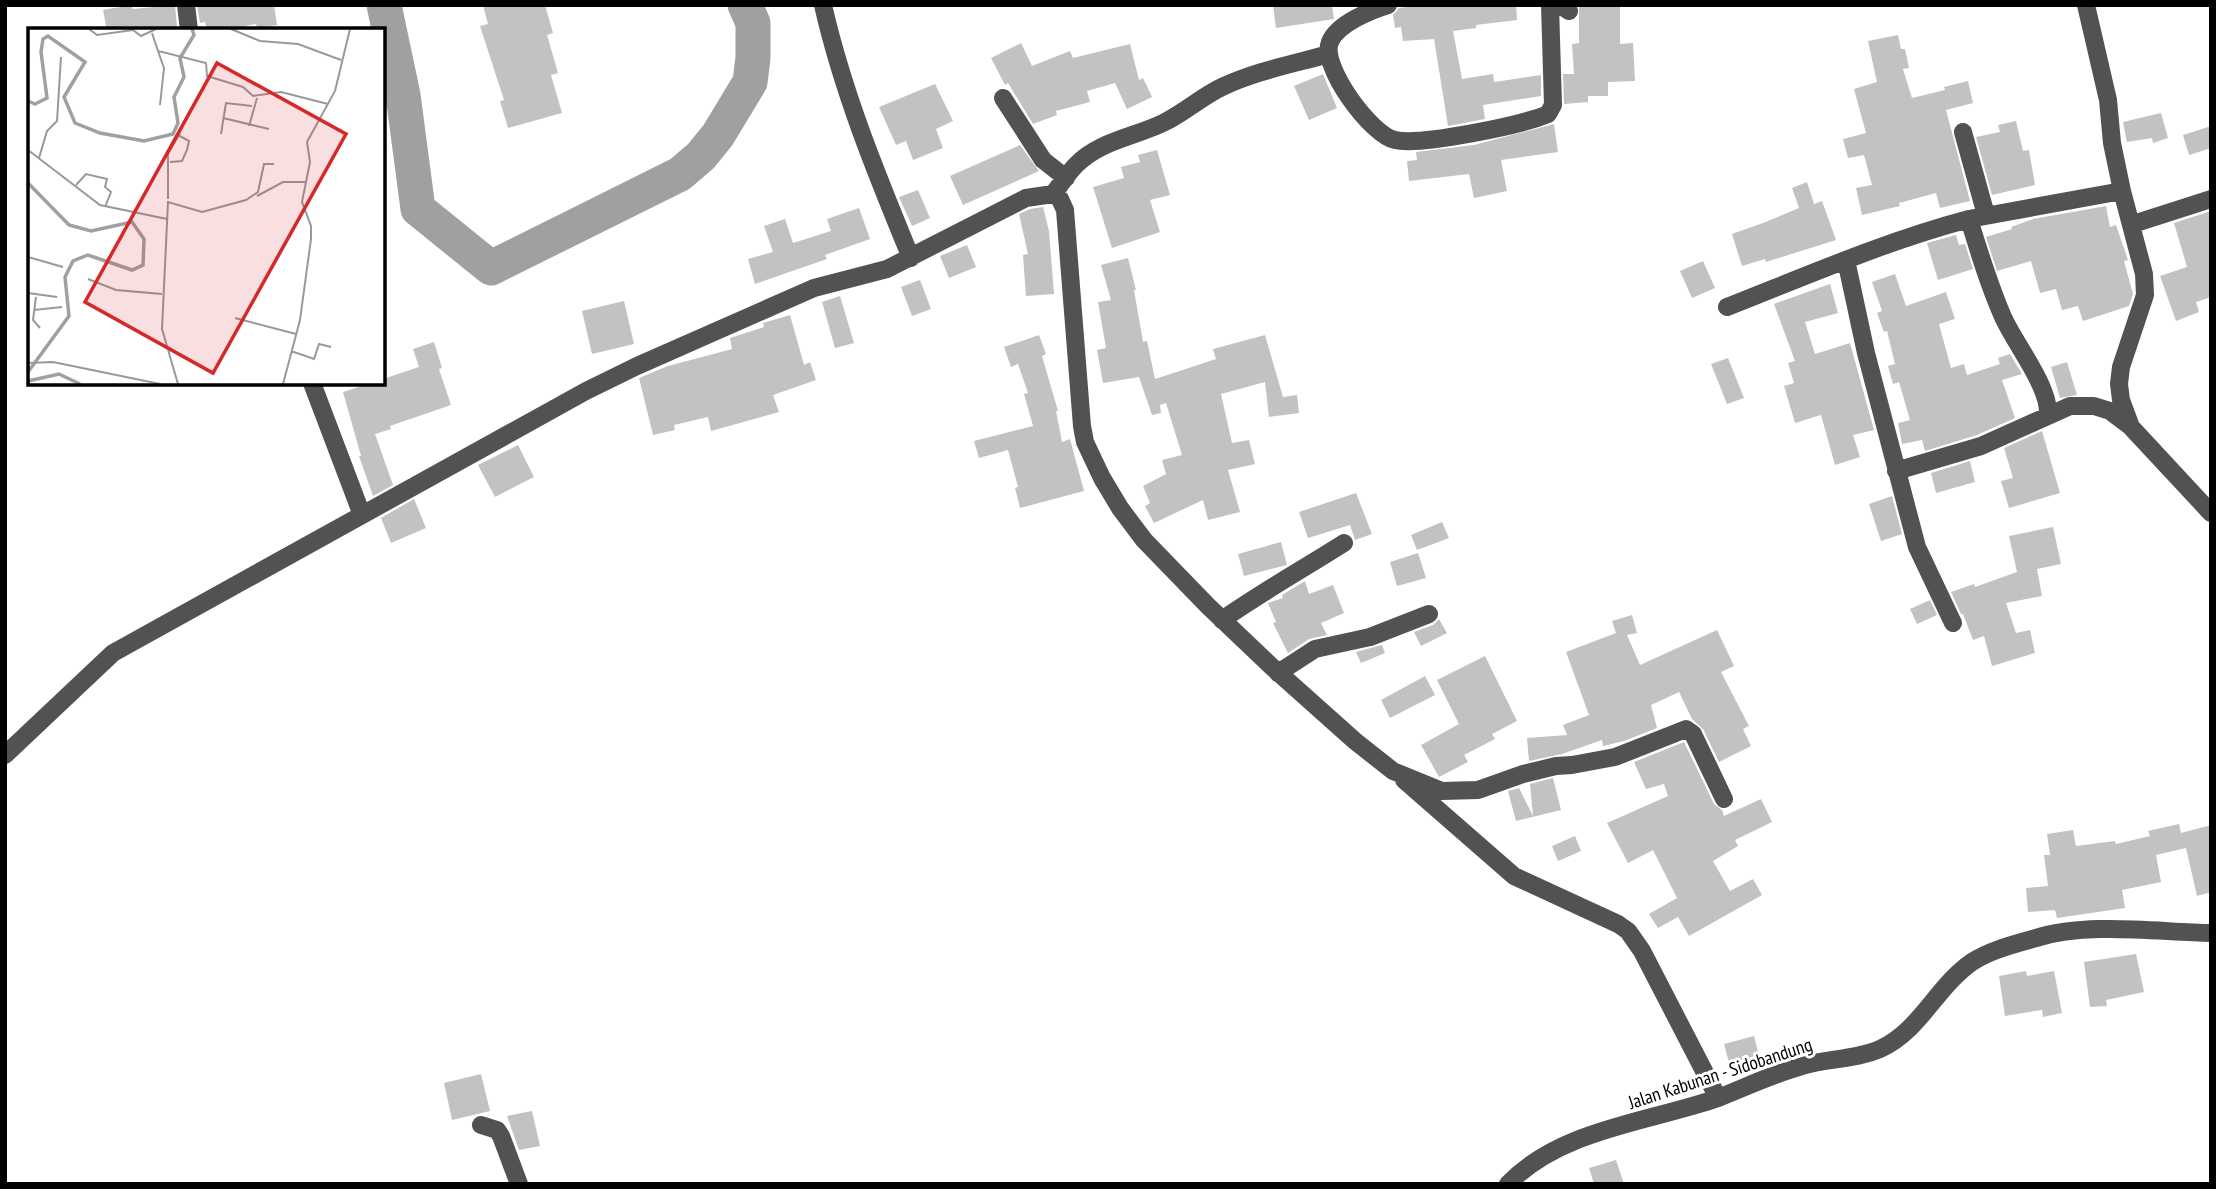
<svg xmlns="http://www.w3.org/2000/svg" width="2216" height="1189" font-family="'PT Sans Narrow',sans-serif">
<rect width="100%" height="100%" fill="#fff"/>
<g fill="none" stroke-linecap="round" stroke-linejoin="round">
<!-- river -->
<path stroke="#a0a0a0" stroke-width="35" d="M384,5L403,95L418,209L491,268L680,174L701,156L718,135L750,82L753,58V23L745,5"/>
</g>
<!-- building -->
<path fill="#c2c2c2" d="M131,5L133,9L175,5L177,27L160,30H107L103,10Z
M197,5H274L277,25L257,28L256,24L224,30H207L205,22L200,23Z
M483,5H545L553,33L547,35L558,73L551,75L562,113L508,128L500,101L504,100L480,26L488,24Z
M1273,5H1332L1334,19L1276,28Z
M1424,5H1516L1517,20L1476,25V28L1453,31L1462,79L1493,74L1494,82L1541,75V96L1483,105L1485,119L1448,126L1434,39L1403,41L1401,27L1395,28L1393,15L1399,8Z
M1579,5H1620V44L1633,43L1635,81L1608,82V96H1588V102L1564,104L1563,74H1574L1572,44L1579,43Z
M1898,35L1901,49H1905L1909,68L1903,69L1912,98L1945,90L1944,87L1968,81L1973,103L1946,110L1970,201L1940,208L1936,193L1899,203L1900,206L1862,215L1856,188L1872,185L1864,155L1848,158L1843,139L1866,133L1854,89L1877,82L1868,41Z
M1021,43L1032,66L1070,51L1073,58L1130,44L1139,80L1143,78L1152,97L1127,109L1115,83L1087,91L1090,102L1056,111L1057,115L1033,124L1008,83L1005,85L991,58Z
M1323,74L1337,108L1309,120L1294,86Z
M935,84L953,121L936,129L943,148L913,160L906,141L896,145L879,107Z
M2161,113L2168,138L2153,143L2152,138L2127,142L2123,122Z
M2016,121L2023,151L2029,150L2035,185L1992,195L1976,137L2000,132L1998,125Z
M1554,124L1558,152L1501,160L1507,191L1474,198L1469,174L1409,181L1407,161L1417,160L1416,152L1474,145Z
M2211,126V148L2189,155L2183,135Z
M1020,145L1039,171L963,205L950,176Z
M1157,150L1170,195L1150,200L1160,232L1112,248L1093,187L1124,178L1121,167L1140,162L1138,155Z
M1807,182L1814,204L1822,201L1836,240L1766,262L1765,259L1742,266L1732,234L1763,223L1799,208L1792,188Z
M918,190L930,218L912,226L899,197Z
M2106,206L2110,227L2116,225L2128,260L2124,261L2133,294L2129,306L2083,321L2078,306L2062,310L2056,289L2040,293L2031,261L1997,271L1986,237L2012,229L2011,227L2033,219Z
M1043,207L1049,231L1054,294L1026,296L1023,255L1028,254L1019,214L1030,209Z
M859,208L870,239L825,255L827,259L755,284L748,259L773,252L764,226L785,219L793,243L831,231L827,219Z
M2211,211V297L2196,302L2199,312L2176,321L2160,276L2187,267L2174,223Z
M1956,235L1959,245L1965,244L1973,269L1938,280L1927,243Z
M967,245L976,267L949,278L940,256Z
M1128,258L1136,290H1134L1143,342L1147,341L1155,379L1216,359L1213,349L1265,335L1283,397L1297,395L1299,413L1269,417L1265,382L1221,394L1232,443L1249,440L1255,464L1228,470L1240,512L1208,520L1203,500L1154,523L1145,506L1150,503L1143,486L1166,474L1162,460L1182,455L1166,403L1160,405L1161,413L1152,415L1139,377L1103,383L1097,350L1106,348L1098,302L1111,300L1101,265Z
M1703,261L1715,288L1692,298L1680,271Z
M1895,274L1906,306L1946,292L1955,319L1939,324L1951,368L1964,364L1967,375L2000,364L1998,358L2010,354L2022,374L2002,380L2015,418L1977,435L1925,451L1922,440L1902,444L1898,423L1910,420L1899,382L1893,384L1888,366L1895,364L1887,331L1884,332L1877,313L1882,311L1872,282Z
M920,280L931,309L912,316L901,287Z
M1830,284L1838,313L1805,322L1815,354L1850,343L1874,430L1853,435L1860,457L1835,465L1821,415L1795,423L1784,386L1794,383L1788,363L1795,361L1774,304Z
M840,296L854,343L835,348L822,302Z
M624,301L634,344L592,354L582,311Z
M790,315L804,365L810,362L816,380L773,395L779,412L711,431L708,417L674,425L675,430L653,435L639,378L668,366L732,349L730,338L764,327L763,323Z
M1039,335L1046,354L1042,356L1058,411H1056L1062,442L1070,439L1084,491L1020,508L1015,488L1018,487L1008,450L979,458L974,441L1033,426L1024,394L1028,393L1018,364L1011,367L1004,347Z
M434,342L442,368L439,369L451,405L390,426L391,429L375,434L393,485L373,496L359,456H361L343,392L371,383H383V379L419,367L413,349Z
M1728,358L1744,398L1727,404L1711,364Z
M2067,362L2077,395L2060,398L2051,367Z
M2042,431L2060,493L2009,508L2001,481L2013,478L2004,448Z
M518,445L534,477L495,497L478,465Z
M1970,461L1975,482L1936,493L1931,473Z
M1356,493L1372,534L1355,540L1350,525L1308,538L1299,512Z
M1892,496L1902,534L1881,541L1869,504Z
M414,499L426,528L391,543L381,518Z
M1442,522L1449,538L1417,550L1411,535Z
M2053,527L2061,564L2037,569L2042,596L2006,603L2016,633L2030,630L2035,653L1992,666L1984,636L1973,640L1963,614H1961L1951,592L1974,584L1975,587L2017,572L2009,536Z
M1281,542L1287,565L1244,576L1238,554Z
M1418,553L1426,578L1397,586L1390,562Z
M1305,581L1309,594L1333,585L1344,613L1321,623L1327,635L1309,639L1288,653L1273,623L1276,622L1268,603L1283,598L1282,595Z
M1930,600L1937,615L1917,624L1910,609Z
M1632,615L1637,633L1627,635L1640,665L1717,630L1734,666L1721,672L1749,726L1743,729L1751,746L1719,762L1703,729L1692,719L1679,692L1651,705L1657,728L1624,741L1603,746L1602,740L1562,754L1529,761L1527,738L1567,735L1563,725L1589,715L1566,652L1616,633L1612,621Z
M1439,619L1447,633L1421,646L1414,632L1433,625Z
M1382,645L1385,653L1361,663L1356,652Z
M1485,656L1517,721L1492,734L1495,739L1464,755L1468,762L1439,777L1421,745L1459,724L1437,680Z
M1425,676L1435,695L1390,718L1381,700Z
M1684,742L1714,804L1722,810L1724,816L1761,799L1772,822L1735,840L1738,846L1713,861L1730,891L1753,879L1762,895L1689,936L1678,917L1658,928L1649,914L1677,898L1653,850L1628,863L1607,823L1668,796L1664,784L1646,789L1634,762Z
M1553,778L1561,810L1516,821L1508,791L1519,788L1533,816L1530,784Z
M2179,824L2181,833L2211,825V892L2197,896L2186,848L2156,855L2161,882L2122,890L2125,908L2057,918L2055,910L2028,912L2026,888L2048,886L2044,855H2050L2047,834L2073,830L2076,846L2115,841L2116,844L2150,836L2148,831Z
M1575,836L1581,851L1558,861L1552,846Z
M2136,954L2144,992L2106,1000L2107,1006L2090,1007L2084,962Z
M2026,971L2027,976L2054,971L2062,1013L2043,1017L2042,1010L2005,1016L1999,976Z
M1754,1036L1759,1056L1729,1063L1724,1044Z
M481,1074L490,1111L452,1120L444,1083Z
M532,1111L540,1146L519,1150L507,1116Z
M1616,1160L1624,1184H1594L1589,1168Z"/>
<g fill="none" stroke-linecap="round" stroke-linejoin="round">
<!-- minor -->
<path stroke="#525252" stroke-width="18" d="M186,5L189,30
M823,5C843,93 877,175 911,258
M1388,5C1371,10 1337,24 1330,42C1320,66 1371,135 1395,140C1421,146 1522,125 1548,114L1553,105L1550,5
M1560,5L1569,11
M2086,5L2108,100L2112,143L2122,191L2144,274L2145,295L2121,367L2119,384L2121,400L2131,427L2211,513
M1003,98L1043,160L1066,178
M1963,132L1986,215
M1053,194C1061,184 1068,173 1076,165C1099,141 1134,137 1163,123C1184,113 1201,97 1222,87C1256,71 1293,64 1329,54
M1969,219L2122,191
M2133,224L2211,199
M1846,260L1866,353L1917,547L1953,623
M1727,307C1806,276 1886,241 1969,219C1979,252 1989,285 2003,317C2015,344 2050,387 2048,415
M312,383L362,515
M1896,471L1981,446L2070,406H2094L2110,411L2130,426
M1222,620C1262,592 1303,569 1344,543
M1278,673L1315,649L1370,637L1429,614
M5,755L113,653L586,391L637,366L814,288L887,269L1026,198L1053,194L1060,199L1065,210L1082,426L1085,442L1102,478L1120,508L1144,540L1208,606L1271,666L1355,741L1393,771L1442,791L1478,790L1523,774L1556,766L1572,765L1615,757L1686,729L1693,734L1724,799
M1404,780L1514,876L1618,924L1628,931L1642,951L1718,1098
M481,1125L497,1130L501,1136L519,1184
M1508,1184C1561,1129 1649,1122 1718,1098C1746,1087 1773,1074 1802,1066C1828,1058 1855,1060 1880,1049C1920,1031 1936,987 1972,962C1990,950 2015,944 2036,938C2088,922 2156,932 2211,933"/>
</g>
<g text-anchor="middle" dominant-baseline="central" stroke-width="6" stroke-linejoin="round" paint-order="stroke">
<!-- street labels -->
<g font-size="19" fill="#000" stroke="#fff">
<text transform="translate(1720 1073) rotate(-18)">Jalan Kabunan - Sidobandung</text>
</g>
</g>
<!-- overview -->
<g transform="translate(28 28)">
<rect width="357" height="357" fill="#fff"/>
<path fill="none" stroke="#a0a0a0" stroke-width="3.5" d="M0,73L7,76L19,70L13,24L15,11L20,8L57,34L36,69L47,95L72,105L116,113L145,106L150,95L146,69L156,49L152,30L166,7L164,1M0,155L41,197L63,203L104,194L116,211L115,237L104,242L60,227L45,233L37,249L41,288L0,344M0,353L31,346L52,356"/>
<path fill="none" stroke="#999" stroke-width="2" d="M61,1L69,7L105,2L113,8L128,1M203,1L232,13L270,16L313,32M124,5L130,23L178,35L179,48L215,59L225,68L253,64L300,76M130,23L136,40L132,77M195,90L241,101M221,98L229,70M193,106L198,75L224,78M0,122L72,177L139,191M11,130L19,103L29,93L33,29M142,134L154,133L159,122L161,113L150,107M48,157L58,146L79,151L77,159L83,164L77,179M229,168L255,154H278M140,171V126L152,105M0,229L35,239M60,251L88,262L134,266M0,265L29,269M8,269L5,292L12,300M6,282L34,279M207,290L268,306M263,323L286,331L291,316L303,319M0,335L25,334L132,356M150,356L134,301L140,174L174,184L218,172L230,164L236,136H246M255,356L272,292L283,211V198L274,174L282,134L279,114L307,63L322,1"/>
<path fill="#d62828" fill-opacity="0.15" stroke="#d62828" stroke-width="3.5" d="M189,35L318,106L185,345L57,274Z"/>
<rect width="357" height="357" fill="none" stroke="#000" stroke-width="3.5"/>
</g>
<!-- border -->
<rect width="2216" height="1189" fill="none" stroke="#000000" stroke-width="14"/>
</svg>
